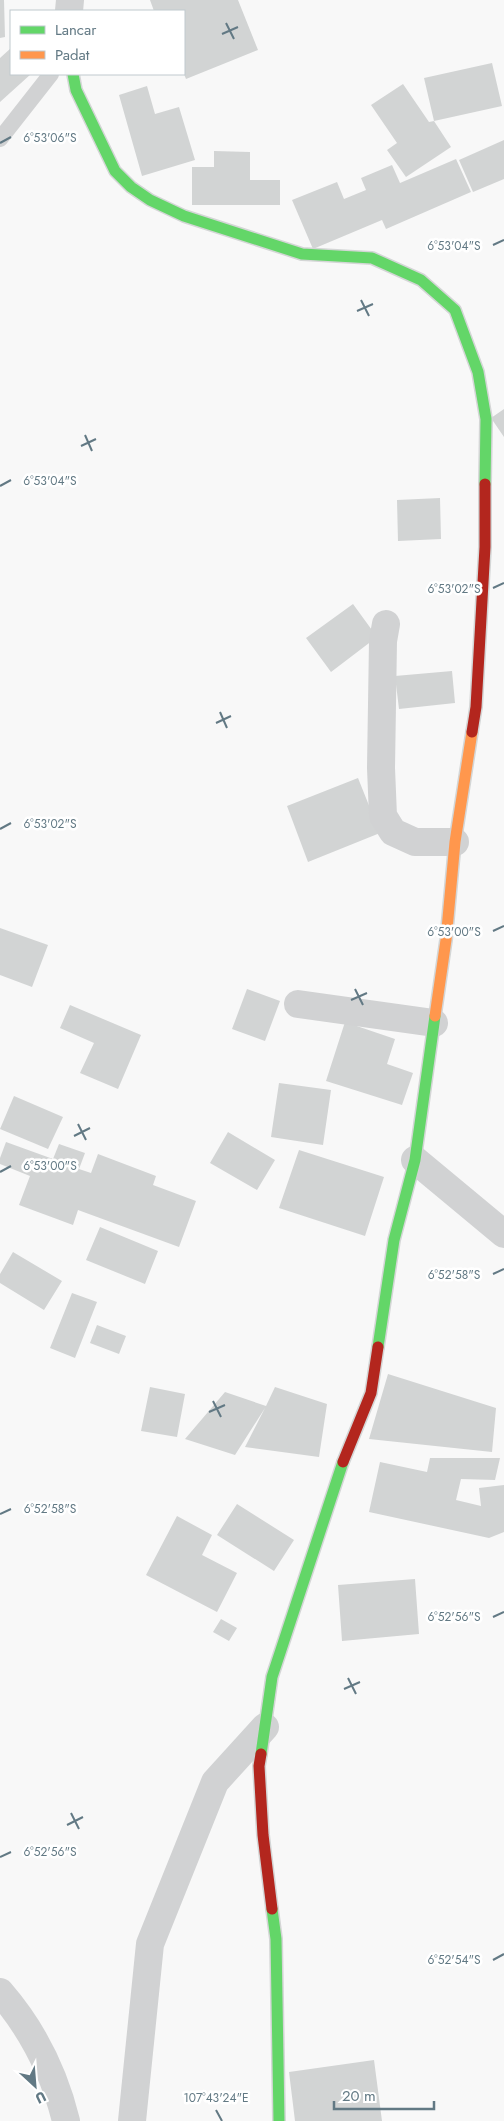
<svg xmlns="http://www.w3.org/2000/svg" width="504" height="2121" font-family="Jost,sans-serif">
<rect width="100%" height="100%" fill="#f8f8f8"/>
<!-- building -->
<path fill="#d2d4d4" d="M0,0H4L5,37L0,38Z
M150,0H238L258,50L186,79L184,74V11H154Z
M11,48V74H31L0,102V58Z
M492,63L502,106L434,121L451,147L406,177L387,150L397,143L371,105L403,84L429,122L434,121L424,78Z
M147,86L155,114L179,107L195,160L142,176L119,95Z
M504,140V179L473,192L459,160Z
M214,151L250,152V180H280V205H192V167H214Z
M456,159L471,192L386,229L382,220L313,249L292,200L337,182L344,199L366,190L361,178L392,165L400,183Z
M504,409V437L491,418Z
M440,498L441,539L398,541L397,500Z
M353,604L377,637L331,672L306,638Z
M452,671L455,703L399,709L395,676Z
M358,778L380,833L308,862L287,806Z
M0,928L48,945L32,987L0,975Z
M247,989L280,1001L265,1041L232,1029Z
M70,1005L141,1035L118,1089L80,1073L94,1043L60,1028Z
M345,1022L395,1039L387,1064L413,1073L402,1105L326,1081Z
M279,1083L331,1090L323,1145L271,1137Z
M14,1096L63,1117L48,1149L0,1129Z
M228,1132L275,1160L257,1190L210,1163Z
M6,1142L53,1159L59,1144L85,1153L79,1169L91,1173L98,1154L156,1176L153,1185L196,1201L179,1247L78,1210L73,1225L19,1205L30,1176L0,1164V1158Z
M299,1150L384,1177L365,1236L279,1208Z
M100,1227L158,1251L145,1284L86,1260Z
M13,1252L62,1281L44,1310L0,1283V1274Z
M72,1293L97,1302L75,1358L50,1348Z
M97,1325L126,1336L119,1354L90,1343Z
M388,1374L496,1408L492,1452L369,1439Z
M150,1387L185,1394L177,1437L141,1431Z
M275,1387L327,1404L319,1457L245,1447L265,1408L235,1455L185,1439L225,1392L266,1406Z
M430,1458H500L495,1480L461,1479L456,1500L481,1506L479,1488L504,1485V1532L489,1538L369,1512L380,1462L427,1472Z
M237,1504L294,1540L274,1571L217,1535Z
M177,1516L212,1535L202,1555L237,1573L217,1612L146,1575Z
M415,1579L419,1634L342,1641L338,1585Z
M221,1619L237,1628L229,1641L213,1632Z
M374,2060L382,2121H295L289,2072Z"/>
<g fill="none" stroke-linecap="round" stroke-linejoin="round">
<!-- fast casing -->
<g stroke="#d4d6d6" stroke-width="14">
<path id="fast" d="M73,74L76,90L115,171L131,187L150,200L184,216L302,254L372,258L421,280L455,310L478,372L486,419L485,484
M378,1347L394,1240L415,1160L435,1016
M261,1754L272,1677L343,1462
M272,1909L276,1939L279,2121"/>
</g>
<!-- slow casing -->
<g stroke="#d4d6d6" stroke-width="14">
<path id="slow" d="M435,1016L446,940L455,842L472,732"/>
</g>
<!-- jam casing -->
<g stroke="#d4d6d6" stroke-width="14">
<path id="jam" d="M472,732L476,707L485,547V484
M343,1462L371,1393L378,1347
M261,1754L259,1766L263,1835L272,1909"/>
</g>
<!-- lane -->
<path stroke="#d1d2d3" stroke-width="16" d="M0,139L51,74"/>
<!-- street -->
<path stroke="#d1d2d3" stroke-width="28" d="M69,11L70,0
M386,624L383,641L381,768L383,816L393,832L415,842H455
M298,1004L434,1023
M415,1160L504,1234
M0,1992C33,2030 54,2072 66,2121
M132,2121L150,1944L215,1782L265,1727"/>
<!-- fast -->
<use href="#fast" stroke="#63d668" stroke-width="11"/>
<!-- slow -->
<use href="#slow" stroke="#ff974d" stroke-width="11"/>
<!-- jam -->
<use href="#jam" stroke="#b3261e" stroke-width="11"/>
</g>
<!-- ticks -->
<path fill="none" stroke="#627984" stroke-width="2" d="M226,23L234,39M222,34L238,27M0,143L11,137M493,245L504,240M361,300L369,316M357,311L373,304M85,435L92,451M81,446L96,439M0,486L11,480M493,588L504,583M220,712L227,728M216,723L231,716M0,829L11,823M493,931L504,926M355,989L363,1005M351,1000L367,993M78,1124L86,1140M74,1136L90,1128M0,1172L11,1166M493,1274L504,1269M213,1401L221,1417M209,1412L225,1405M0,1514L11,1509M493,1617L504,1612M348,1678L356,1694M344,1689L360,1682M71,1813L79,1829M67,1825L83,1817M0,1857L11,1852M493,1960L504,1954M216,2110L222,2121"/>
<g font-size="12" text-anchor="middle" fill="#627984" stroke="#fff" stroke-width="5" stroke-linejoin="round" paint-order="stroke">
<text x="50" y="142">6°53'06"S</text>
<text x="454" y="250">6°53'04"S</text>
<text x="50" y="485">6°53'04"S</text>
<text x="454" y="593">6°53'02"S</text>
<text x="50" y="828">6°53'02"S</text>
<text x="454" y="936">6°53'00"S</text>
<text x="50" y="1170">6°53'00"S</text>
<text x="454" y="1279">6°52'58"S</text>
<text x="50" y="1513">6°52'58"S</text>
<text x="454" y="1621">6°52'56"S</text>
<text x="50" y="1856">6°52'56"S</text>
<text x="454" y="1964">6°52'54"S</text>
<text x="216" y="2102">107°43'24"E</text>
</g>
<!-- legend -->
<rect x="10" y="10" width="175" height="65" fill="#ffffff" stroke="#c0c9ce"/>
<rect x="20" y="26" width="25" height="8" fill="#63d668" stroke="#c0c9ce"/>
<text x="55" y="35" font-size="15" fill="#627984">Lancar</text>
<rect x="20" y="51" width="25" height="8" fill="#ff974d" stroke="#c0c9ce"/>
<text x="55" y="60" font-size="15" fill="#627984">Padat</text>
<!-- north arrow -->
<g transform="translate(35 2086) rotate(154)" stroke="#ffffff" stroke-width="4" paint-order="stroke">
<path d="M0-4L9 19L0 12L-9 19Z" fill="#627984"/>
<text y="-8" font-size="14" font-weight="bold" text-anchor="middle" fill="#627984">U</text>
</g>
<!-- scale -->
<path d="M334 2101v8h100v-8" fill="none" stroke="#627984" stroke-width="2.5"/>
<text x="342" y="2101" font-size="15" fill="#627984" stroke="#ffffff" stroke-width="4" paint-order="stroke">20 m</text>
</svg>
